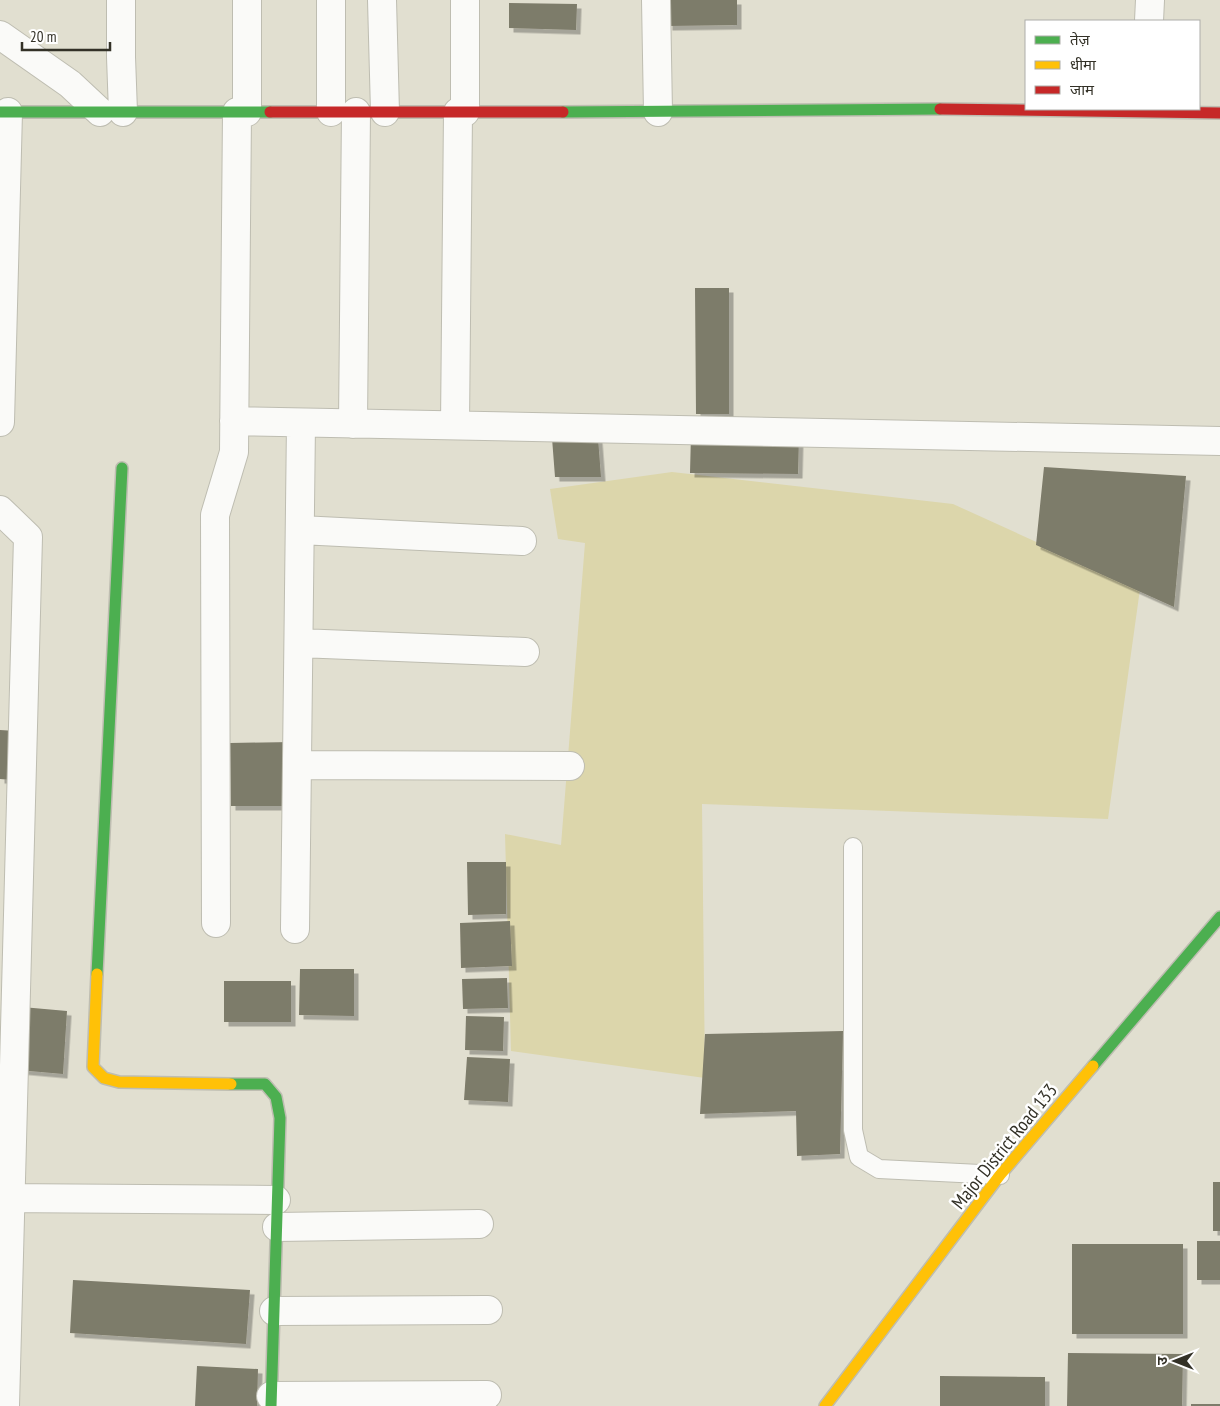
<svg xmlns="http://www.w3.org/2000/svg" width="1220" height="1406" font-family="'PT Sans Narrow','Noto Sans Devanagari',sans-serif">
<defs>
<filter id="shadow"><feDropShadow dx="4.5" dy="4.5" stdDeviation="0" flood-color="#0004"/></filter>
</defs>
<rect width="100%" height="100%" fill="#e1dfd0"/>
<!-- green -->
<path fill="#dcd6ab" d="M672,472L953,504L1140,589L1108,819L702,804L705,1078L511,1051L505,834L561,845L585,543L558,539L550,489Z"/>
<!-- building -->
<path fill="#7d7b6a" filter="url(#shadow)" d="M668,0H737V25L668,26Z
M509,3L577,4L576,30L509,28Z
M695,288H729V414H696Z
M691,434L799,436L798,474L690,473Z
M552,438H598L601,477H555Z
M1044,467L1186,476L1174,607L1036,545Z
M0,730L16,731L12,780L0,779Z
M293,742L294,806H231L230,743Z
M467,862H506V914L468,915Z
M510,921L512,966L461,968L460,923Z
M300,969H354V1016L299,1015Z
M507,978L508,1008L463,1009L462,979Z
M224,981H291V1022H224Z
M22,1007L67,1011L63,1074L18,1070Z
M466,1016L504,1017L503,1051L465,1050Z
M843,1031L840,1154L797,1156L796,1111L700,1114L705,1034Z
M467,1057L510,1059L508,1102L464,1100Z
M1213,1182H1220V1231H1213Z
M1197,1241H1220V1280H1197Z
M1072,1244H1183V1334H1072Z
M73,1280L250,1290L246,1344L70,1333Z
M1068,1353L1183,1354L1182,1406H1067Z
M197,1366L258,1369L257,1406H195Z
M940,1376L1045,1377V1406H940Z
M1191,1404H1220V1406H1191Z"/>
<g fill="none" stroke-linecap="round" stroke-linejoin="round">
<!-- lane casing -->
<g stroke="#bebdb1" stroke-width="20">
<path id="lane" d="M853,847V1130L859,1157L879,1169L1000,1175"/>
</g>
<!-- street casing -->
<g stroke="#bebdb1" stroke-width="30">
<path id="street" d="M121,0V57L123,112
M331,0V112
M382,0L385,112
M465,0V112
M656,0L658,112
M1149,21L1150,0
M0,35L70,84L100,112
M247,112V0
M234,421L1220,441
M0,422L8,112
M353,424L356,112
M455,425L458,112
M0,510L28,537L5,1406
M300,530L522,541
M299,643L525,652
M297,765L570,766
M216,923L215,515L234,452L237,112
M295,929L301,423
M0,1198L276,1200
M277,1227L479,1224
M274,1311L488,1310
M271,1396L487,1395"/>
</g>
<!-- fast casing -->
<g stroke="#bebdb1" stroke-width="14">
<path id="fast" d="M0,112H270
M563,112L940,109
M97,974L122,468
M1093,1066L1220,917
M231,1084H265L276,1097L280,1118L271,1406"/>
</g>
<!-- slow casing -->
<g stroke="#bebdb1" stroke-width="14">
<path id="slow" d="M97,974L93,1067L104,1078L119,1082L231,1084
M825,1406L1000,1175L1093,1066"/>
</g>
<!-- jam casing -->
<g stroke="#bebdb1" stroke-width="14">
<path id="jam" d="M940,109L1220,113
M270,112H563"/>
</g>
<!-- lane -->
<use href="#lane" stroke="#fafaf8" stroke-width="18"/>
<!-- street -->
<use href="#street" stroke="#fafaf8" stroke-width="28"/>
<!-- fast -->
<use href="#fast" stroke="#4caf50" stroke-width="11"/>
<!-- slow -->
<use href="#slow" stroke="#ffc107" stroke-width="11"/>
<!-- jam -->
<use href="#jam" stroke="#c62828" stroke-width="11"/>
</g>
<g text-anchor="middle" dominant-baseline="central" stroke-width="5" stroke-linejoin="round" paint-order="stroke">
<!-- street labels -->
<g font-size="19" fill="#333127" stroke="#fff">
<text transform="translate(1004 1146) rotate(-51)">Major District Road 133</text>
</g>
</g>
<!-- legend -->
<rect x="1025" y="20" width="175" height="90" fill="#ffffff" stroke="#adada9"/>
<rect x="1035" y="36" width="25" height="8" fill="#4caf50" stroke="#adada9"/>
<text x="1070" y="45" font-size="15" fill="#333127">तेज़</text>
<rect x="1035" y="61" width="25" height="8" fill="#ffc107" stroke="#adada9"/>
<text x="1070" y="70" font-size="15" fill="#333127">धीमा</text>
<rect x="1035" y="86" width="25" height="8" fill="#c62828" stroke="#adada9"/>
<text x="1070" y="95" font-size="15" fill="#333127">जाम</text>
<!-- north arrow -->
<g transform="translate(1175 1361) rotate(270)" stroke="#ffffff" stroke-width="4" paint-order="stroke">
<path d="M0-4L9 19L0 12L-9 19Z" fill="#333127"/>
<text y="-8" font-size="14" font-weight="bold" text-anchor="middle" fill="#333127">उ</text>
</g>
<!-- scale -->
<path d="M22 42v8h88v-8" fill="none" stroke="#333127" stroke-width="2.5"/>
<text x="30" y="42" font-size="15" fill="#333127" stroke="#ffffff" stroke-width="4" paint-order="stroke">20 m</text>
</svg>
